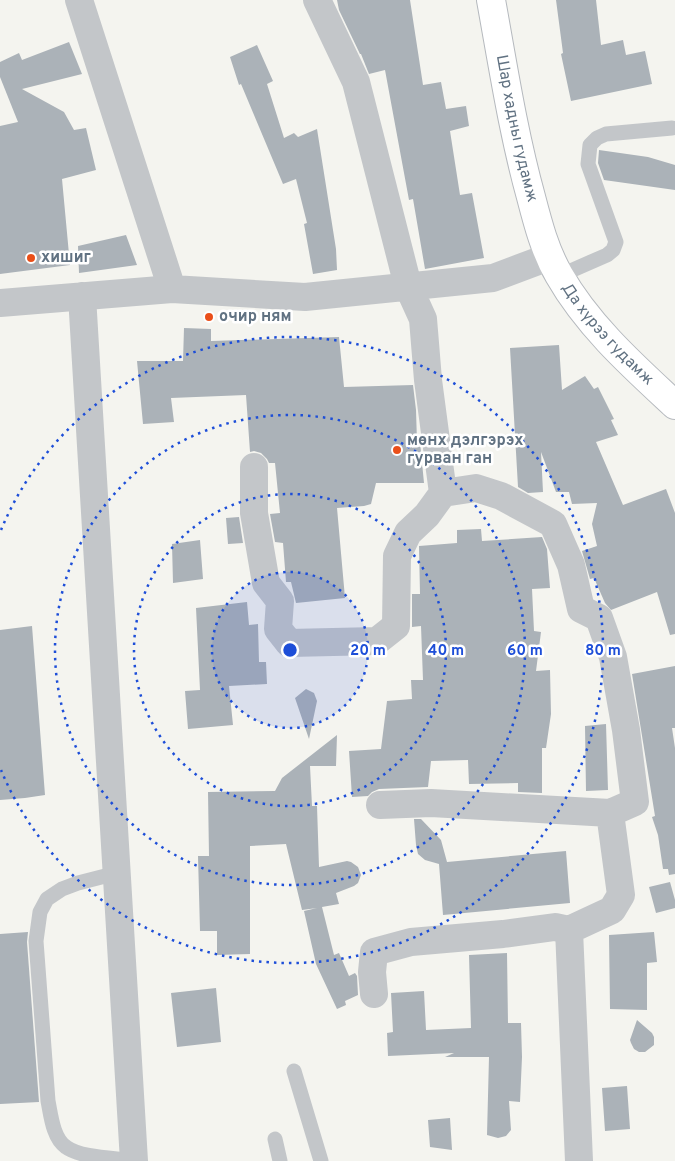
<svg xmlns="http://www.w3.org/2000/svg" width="675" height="1161" font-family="Overpass,sans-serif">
<rect width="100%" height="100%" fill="#f4f4ef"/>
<!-- building -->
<path fill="#abb2b8" d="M337,0H410L423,85L441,82L446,109L466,106L469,126L450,131L460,195L472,193L484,258L425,269L413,199L409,200L385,70L369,74L361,54H360L339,10Z
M556,0H596L601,45L623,40L626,55L645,51L652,84L571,101L561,54L563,53Z
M69,42L82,74L22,89L64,112L74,130L86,128L96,170L62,179L70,265L0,274V126L18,122L0,77V62L19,53L22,60Z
M257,45L273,81L267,84L284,138L294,133L298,137L317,129L336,249L337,270L313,274L304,224L307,223L296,179L283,184L241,84L239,85L230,57Z
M599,150L648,157L675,165V190L604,180L598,163Z
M126,235L137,265L79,273L78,246Z
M184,328L211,329V341L339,337L344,387L413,385L416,410L417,442H420L424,483H376L371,504L364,506L337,508L345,598L296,603L291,582H286L283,543L275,542L270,514L280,513L275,463H269L267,459L261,453L254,451L250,452L246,395L171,398L174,422L143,424L137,361H183Z
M559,345L562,390L585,376L594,389L598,387L614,419L611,420L618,435L596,442L623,505L666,489L675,513V634L670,635L657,592L611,610L605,603L594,578L590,579L582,551L597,546L592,524L597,503L572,504L569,492H556L541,452L543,492L528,493L518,487L510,348Z
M239,517L243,543L228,544L226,518Z
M481,529L482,541L542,537L547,549L550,588L532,589L534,631L541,632L536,671L550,670L551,714L546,748H542V793L518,792V783L469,784L468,760L431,761L428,787L379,789L372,792L368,796L352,797L349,751L381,749L387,701L412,699L411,680H423L421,626L412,627V594H420L419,546L457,543V530Z
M200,540L203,579L173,583L172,544Z
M247,602L249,625L258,624L259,662H266L267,684L229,686L233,725L188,729L185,691L200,690L196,608Z
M32,626L45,795L25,798L0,800V630Z
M675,666V728H672L675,748V874L669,875L668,869H663L658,835L652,817L655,816L632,674Z
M306,689L314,693L317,701L309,739L295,698Z
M606,724L608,790L586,791L585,726Z
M337,735L336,766H310L312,806H317L319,867L347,861L351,862L358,867L361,875L358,883L354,886L336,893L339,904L322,907L334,955L339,953L349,976L355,973L357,976L358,995L345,1001L346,1005L337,1009L316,964L304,911L317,908L302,910L286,844L250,846V954L217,955V931H200L198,856H209L208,792L275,791L282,778Z
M414,819H421L441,840L447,862L566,851L570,903L443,915L439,864L425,860L418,854L416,845Z
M670,882L675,900V908L656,913L649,887Z
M28,932L27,942L39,1102L0,1104V934Z
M654,932L657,962L647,963V1010L610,1009L609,935Z
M507,953L508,1023H521L522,1057L520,1102L509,1101L511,1130L506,1136L498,1138L487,1135L489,1057H445L454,1053L388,1056L387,1033L393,1032L391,993L424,991L426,1030L471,1028L469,955Z
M216,988L221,1042L177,1047L171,993Z
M637,1020L652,1033L654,1037V1045L645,1052H639L634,1049L631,1043L630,1040Z
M627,1086L630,1129L605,1131L602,1088Z
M450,1118L452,1150L430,1147L428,1120Z"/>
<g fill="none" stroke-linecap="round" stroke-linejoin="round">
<!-- secondary casing -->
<g stroke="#b5b9be" stroke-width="30">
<g id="secondary">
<path id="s1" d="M491,0C503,66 513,132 531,197C538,224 545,251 559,275C588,326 633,366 675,405"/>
</g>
</g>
<!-- lane -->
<path stroke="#c3c6c9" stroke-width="15" d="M559,276L607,255L613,250L616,242L588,164L590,145L597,138L606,134L672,128
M117,873L78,883L62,889L47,899L40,912L36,941L48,1101C51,1116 53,1138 66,1147C81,1158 115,1158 134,1161
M294,1071L321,1161
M275,1139L280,1161"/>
<!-- street -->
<path stroke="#c3c6c9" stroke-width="28" d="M79,0L172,289
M317,0L356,82L408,286L423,319L428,380L443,493L476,488L501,496L553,524L571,565L581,609L599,618L613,657L626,730L635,802L610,813L621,895L612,910L569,930L579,1161
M82,296L134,1161
M0,303L172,289L305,297L493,278L549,257
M254,467V513L266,583L280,601L278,629L289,643L377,641L396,626L397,556L408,533L427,515L443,493
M380,805L431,803L610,813
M374,994L372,972L374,952L411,942L503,934L555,927L569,930"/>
<!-- secondary -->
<use href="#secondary" stroke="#fff" stroke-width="28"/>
</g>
<!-- distance rings -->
<circle cx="290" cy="650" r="78" fill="#1d4ed8" fill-opacity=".12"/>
<g fill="none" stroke="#1d4ed8" stroke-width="2.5" stroke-dasharray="2.5 5">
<circle cx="290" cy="650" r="78"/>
<circle cx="290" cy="650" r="156"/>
<circle cx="290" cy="650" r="235"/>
<path d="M1 530A313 313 0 1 1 1 770"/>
</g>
<!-- markers -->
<g fill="#ea4f19" stroke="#fff" stroke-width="2">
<circle cx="31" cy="258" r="5"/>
<circle cx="209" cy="317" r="5"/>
<circle cx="397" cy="450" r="5"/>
</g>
<g text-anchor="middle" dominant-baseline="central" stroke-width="5" stroke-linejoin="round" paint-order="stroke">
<!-- street labels -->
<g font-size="16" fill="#617282" stroke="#fff">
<text stroke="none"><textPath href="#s1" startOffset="131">Шар хадны гудамж</textPath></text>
<text stroke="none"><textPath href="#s1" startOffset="361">Да хүрээ гудамж</textPath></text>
</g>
<!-- poi labels -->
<g font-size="16" font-weight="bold" fill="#617282" stroke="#fff" text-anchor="start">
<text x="41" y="258">хишиг</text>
<text x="219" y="317">очир ням</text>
<text x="407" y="441">мөнх дэлгэрэх<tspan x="407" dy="18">гурван ган</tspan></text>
</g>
</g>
<circle cx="290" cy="650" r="8" fill="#1d4ed8" stroke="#fff" stroke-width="2.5"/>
<g font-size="15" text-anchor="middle" font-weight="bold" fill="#1d4ed8" stroke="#fff" stroke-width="5" stroke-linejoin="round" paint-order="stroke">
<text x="368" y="655">20 m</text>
<text x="446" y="655">40 m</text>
<text x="525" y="655">60 m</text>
<text x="603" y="655">80 m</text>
</g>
</svg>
